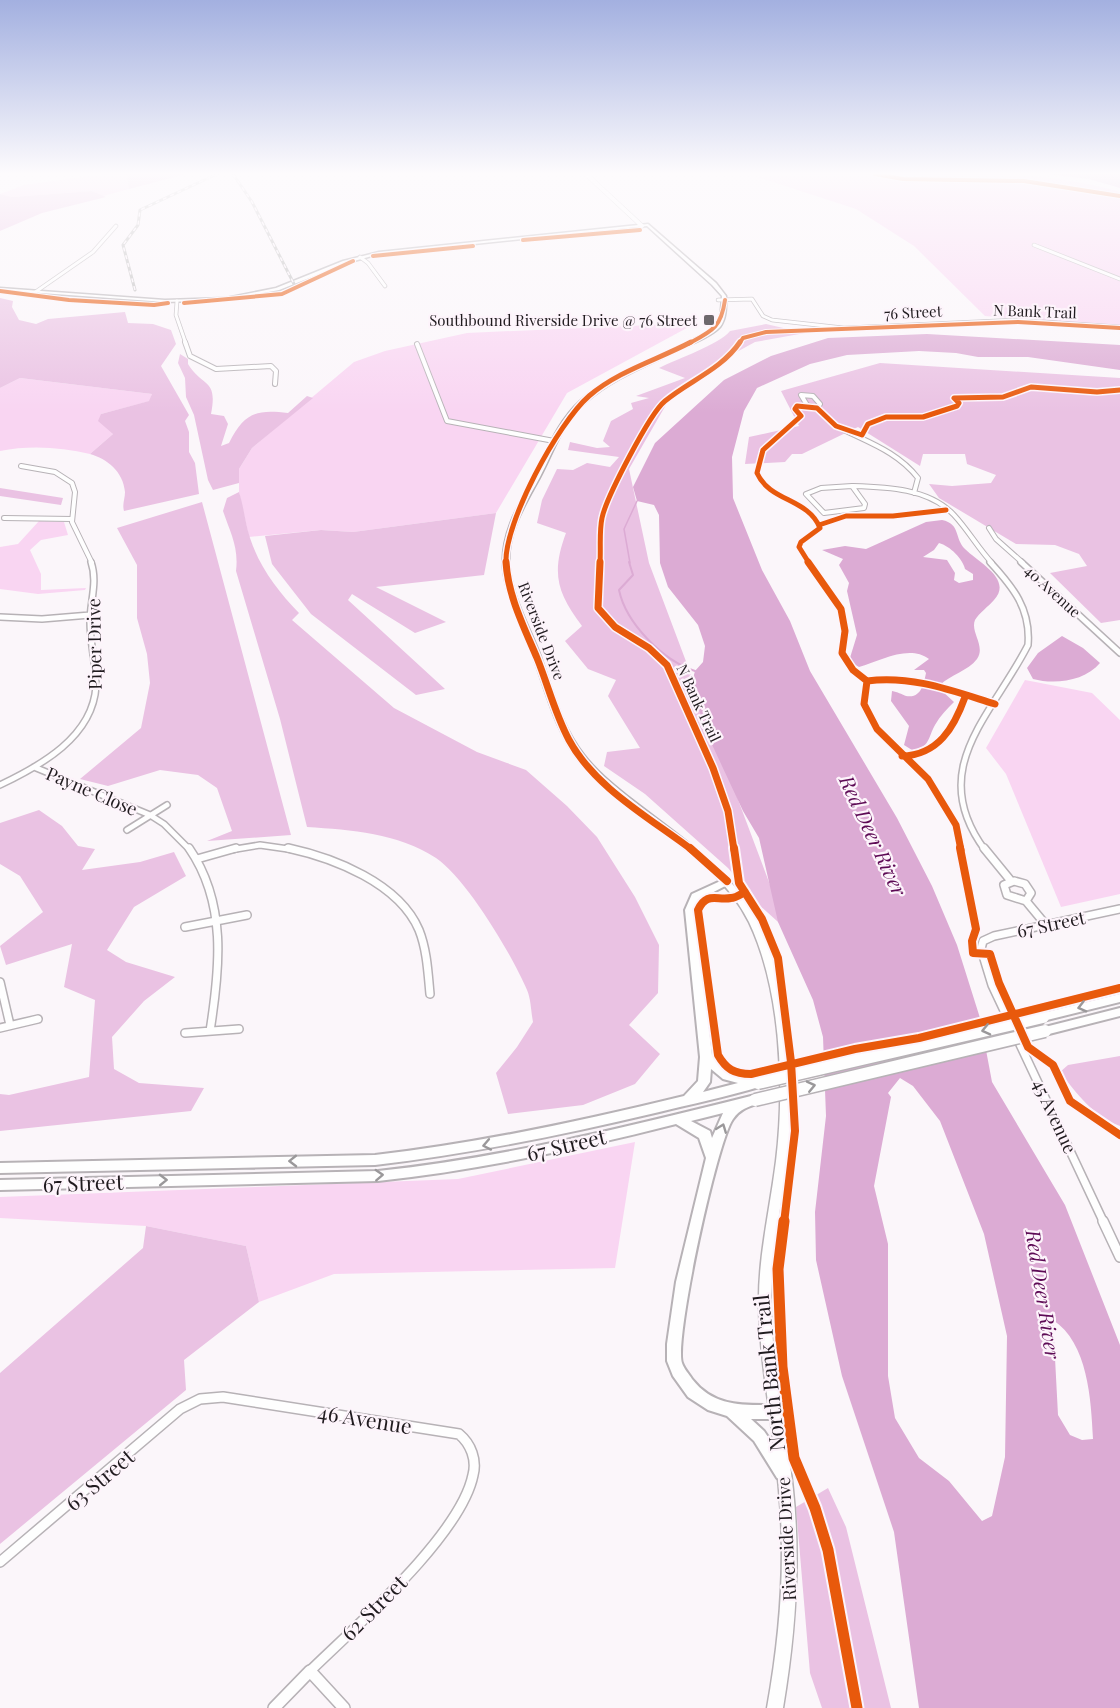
<svg xmlns="http://www.w3.org/2000/svg" width="1120" height="1708" font-family="'Playfair Display',serif">
<rect width="100%" height="100%" fill="#fbf6fa"/>
<!-- green -->
<path fill="#f9d5f2" d="M104,174H126L129,189L103,196L92,191L12,197L0,194L24,185Z
M800,174C902,174 1021,163 1120,192V328L985,316L914,246L856,209L757,177Z
M696,323L567,393L496,513L353,532L321,530L249,537L239,492V469L252,448L354,362L385,351L467,333Z
M20,378L152,394L150,401L101,414L113,434L90,454C61,447 29,445 0,451V388Z
M39,521L64,522L68,535L41,540L30,550L41,574V590L86,588L85,590L38,594L0,589V547L18,544Z
M1025,680L1092,693L1120,720V894L1061,907L1006,774L986,748Z
M635,1142L615,1268L334,1274L259,1302L246,1246L146,1226L0,1218V1197L458,1179Z"/>
<!-- forest -->
<path fill="#eac2e3" d="M126,174H186L129,189Z
M92,191L106,197L42,213L0,231V194L12,197Z
M0,298L13,301L12,307L19,320L36,324L48,319L125,312L128,323L153,324L171,330L176,344L161,366L189,415L185,421L189,432V452L195,463L199,494L124,511C122,504 125,499 125,492C123,471 107,459 90,454L113,434L98,421L101,414L149,401L152,394L20,378L0,388Z
M766,324L805,333L755,342L713,365L667,403L629,469L649,563L787,930L758,904L728,868L645,794L604,766L607,752L640,748L608,696L616,680L588,669L565,641L582,626C557,593 551,573 566,533L537,523L542,500L557,469L573,470L587,463L610,467L619,457L568,450L570,442L597,448L610,447L603,441L611,421L633,409L631,403L649,398L636,396L685,378L659,368C677,359 720,344 730,331Z
M180,354L188,359V364C203,388 218,378 211,414L224,416L228,424L221,446L229,443C244,413 256,409 288,413L307,396L313,398L252,448L239,469V483L213,490L208,480L194,415L186,397L185,378L178,363Z
M880,363L1120,378V620L1101,623L1050,573L1087,566L1079,554L1055,545L1016,544L939,498L929,484L952,486L991,483L996,475L967,464L965,454H923L920,466L858,427L802,454H792L785,462L745,464L749,437L799,426L781,391Z
M0,488L63,498L61,505L0,496Z
M239,492C244,507 245,523 250,538C260,568 278,591 299,613L292,620L394,708L477,752L526,770L567,806L597,837L635,897L659,945L658,993L629,1025L660,1054L635,1084L583,1105L508,1114L496,1073L517,1047L533,1022C531,1012 531,999 527,990C512,955 467,879 436,858C397,833 352,830 307,827L280,719L236,571C239,547 230,532 223,511L227,498Z
M202,502L291,835L207,841L232,831L217,788L198,775L160,770L108,786L80,779L141,728L150,683L147,654L137,618V565L117,528Z
M496,513L484,575L376,587L446,622L415,633L352,594L348,600L445,689L416,695L311,614L272,564L265,536L321,530L353,532Z
M39,810L62,826L78,846L95,849L82,870L140,862L174,852L186,876L134,907L107,950L126,962L175,977L144,1001L112,1037L114,1069L139,1083L204,1088L191,1111L0,1131V1094L9,1095L89,1077L95,1000L64,987L72,944L6,965L0,946L43,912L20,876L0,864V823Z
M1120,1056V1126C1093,1116 1077,1094 1060,1072L1068,1065Z
M146,1226L246,1246L259,1302L184,1360L186,1390L0,1544V1373L143,1248Z
M828,1488L846,1527L891,1708H822L810,1673L796,1507Z"/>
<!-- water -->
<path fill="#dcabd4" fill-rule="evenodd" d="M1047,174H1120V188L1089,179Z
M927,334L1120,345V370L1028,357H978L956,353L919,351L847,355L810,364L757,388L744,411L732,457L733,498L762,570L790,621L810,671L897,818L932,886L957,945L980,1018L992,1082L1065,1205L1120,1345V1708H919L894,1532L842,1376L816,1260L815,1212L826,1116L823,1037L813,1000L778,922L759,838L743,811L708,736L694,695L692,682L695,671L703,662L705,646L698,625L668,587L660,563L659,515L654,505L637,501L633,487L655,443L724,380L771,356L828,338ZM900,1078L913,1086L940,1121L984,1234L1007,1336L1005,1457L992,1516L982,1521L949,1481L919,1458L895,1418L888,1376V1244L874,1186L891,1097L888,1093ZM1053,1320C1088,1343 1091,1399 1093,1439L1082,1440L1070,1435L1058,1415Z
M942,520C961,524 954,538 965,549C979,563 1013,579 994,600C989,606 979,613 975,620C970,632 986,646 977,659C968,671 950,675 940,685V689L954,702C947,709 940,716 935,725C928,737 930,748 912,750L904,745L909,726L891,701L892,691C898,692 901,694 906,696C922,699 924,682 926,673L924,670H914L929,659C909,644 880,661 859,667L849,661L857,635L847,591L849,583L839,565L843,559L822,550L845,546L866,549L926,522ZM939,543C950,546 963,559 965,569L973,574V580L959,583L954,580L955,573L947,560L923,557L934,550Z
M1062,636L1083,648L1100,663C1085,681 1055,685 1033,679L1027,668L1038,653Z"/>
<g fill="none" stroke-linecap="round" stroke-linejoin="round">
<!-- stream-far1 -->
<path stroke="#dcabd4" stroke-width="1.5" d="M630,563L624,529L637,501"/>
<!-- stream -->
<path stroke="#dcabd4" stroke-width="2" d="M629,562L633,575L619,590C626,623 662,660 695,671"/>
<!-- minor-far4 casing -->
<g stroke="#b7b2b6" stroke-width="4.5">
<path id="minor-far4" d="M1034,245L1120,279
M360,257L368,263L385,286
M34,293L93,252L116,226
M718,300L752,299L763,316L772,320L844,328L1016,320L1120,327
M177,301L176,315L186,344"/>
</g>
<!-- minor-far3 casing -->
<g stroke="#b7b2b6" stroke-width="6">
<path id="minor-far3" d="M185,342L190,356L216,369L271,366L276,371L275,384
M417,344L447,421L554,441
M801,395L813,396L820,404L817,408L807,405Z
M817,408C824,414 830,423 838,427C867,442 897,451 918,478L914,493
M862,435L867,426L874,422
M21,466L55,472L72,483L75,492L72,522L92,563
M852,486C886,487 929,488 954,515C968,530 978,548 992,563
M852,486L865,504L864,508L824,513L806,494L821,488Z
M4,518L72,519
M989,528L996,539L1023,563"/>
</g>
<!-- minor-far2 casing -->
<g stroke="#b7b2b6" stroke-width="8">
<path id="minor-far2" d="M1021,562L1120,653
M0,617L42,619L90,615
M34,767L150,815L164,824L190,850
M0,785C40,766 93,737 96,686C96,665 90,643 90,622C90,601 98,582 91,562
M127,830L167,805
M230,850L260,845L295,850
M985,850C925,769 992,716 1028,645C1031,609 1013,587 990,562"/>
</g>
<!-- minor-far1 casing -->
<g stroke="#b7b2b6" stroke-width="10">
<path id="minor-far1" d="M189,848C227,903 220,968 210,1031
M288,848C334,858 399,883 419,930C427,950 428,973 430,994
M984,848L1011,881
M197,859L236,848
M1014,881L1025,884L1031,893L1026,901L1007,895L1004,885Z
M1026,901L1046,925
M185,927L247,915
M0,982L10,1025
M0,1028L38,1019
M185,1033L239,1029
M1104,1223L992,985L981,949L983,941L994,936L1120,909"/>
</g>
<!-- minor casing -->
<g stroke="#b7b2b6" stroke-width="12">
<path id="minor" d="M1103,1221L1120,1257
M0,1562L180,1409L200,1399L223,1397L459,1434C471,1444 477,1460 473,1475C461,1535 355,1627 310,1671"/>
</g>
<!-- tertiary-far1 casing -->
<g stroke="#b7b2b6" stroke-width="5">
<path id="tertiary-far1" d="M586,174L642,226"/>
</g>
<!-- tertiary casing -->
<g stroke="#b7b2b6" stroke-width="14">
<path id="tertiary" d="M274,1708L310,1671L344,1708"/>
</g>
<!-- secondary casing -->
<g stroke="#b7b2b6" stroke-width="3">
<path id="secondary" d="M648,224L716,283L726,296C726,306 727,318 720,327C712,336 696,342 685,347C652,364 614,377 586,402C562,422 554,451 540,477C526,503 509,529 509,560C510,593 527,622 539,652C552,687 560,725 584,755C597,772 615,786 631,799C677,835 731,868 758,922C791,989 796,1087 787,1161C781,1209 770,1257 771,1305C772,1368 787,1429 793,1490C801,1563 795,1636 783,1708H767C780,1636 786,1564 779,1490C774,1429 760,1368 759,1305C758,1257 770,1209 776,1161C785,1088 781,989 749,922C724,871 671,839 628,805C611,792 593,778 580,762C554,730 546,689 531,651C521,623 506,597 503,567C501,536 516,509 530,484C546,455 555,424 580,401C607,376 646,363 679,346C690,341 705,335 714,327C722,319 721,307 722,296L712,285L647,226L379,254L347,263L279,290L226,300L165,302L0,290V288L165,300L226,298L276,288L343,261L379,252Z"/>
</g>
<!-- primary casing -->
<g stroke="#b7b2b6" stroke-width="4">
<path id="primary" d="M727,878L732,881L731,883L700,899L695,910L712,1055L731,1072L762,1080L764,1083L762,1086C727,1097 691,1104 655,1113C562,1135 470,1154 375,1165L0,1173V1163L375,1155C480,1143 582,1121 684,1096L698,1081L700,1057L685,910L692,894ZM711,1069L723,1079L738,1083L703,1092L710,1082Z
M1120,994V1002L1043,1021L1039,1020L1037,1017L1039,1014L1043,1013Z
M1120,1008V1016L1045,1035L1041,1034L1039,1031L1041,1028L1045,1027Z
M755,1095L759,1097L761,1100L759,1103C748,1107 740,1109 733,1119C717,1141 674,1340 682,1363C684,1369 689,1374 692,1379C714,1407 742,1405 775,1405L780,1407L783,1412L780,1417L775,1419H751L764,1431L789,1468L791,1473L789,1478L783,1480L777,1478L754,1441L727,1416L708,1410L688,1397L673,1376L667,1361V1344L676,1282L706,1158L699,1138L676,1124C578,1149 479,1170 378,1181L0,1190V1180L378,1171C507,1157 631,1126 755,1095ZM723,1113L712,1138L710,1131L691,1121Z"/>
</g>
<!-- minor-far4 -->
<use href="#minor-far4" stroke="#fefefe" stroke-width="3"/>
<!-- minor-far3 -->
<use href="#minor-far3" stroke="#fefefe" stroke-width="4"/>
<!-- minor-far2 -->
<use href="#minor-far2" stroke="#fefefe" stroke-width="5"/>
<!-- minor-far1 -->
<use href="#minor-far1" stroke="#fefefe" stroke-width="7"/>
<!-- minor -->
<use href="#minor" stroke="#fefefe" stroke-width="9"/>
<!-- tertiary-far1 -->
<use href="#tertiary-far1" stroke="#fefefe" stroke-width="4"/>
<!-- tertiary -->
<use href="#tertiary" stroke="#fefefe" stroke-width="11"/>
<!-- secondary -->
<use href="#secondary" fill="#fefefe" fill-rule="evenodd"/>
<!-- primary -->
<use href="#primary" fill="#fefefe" fill-rule="evenodd"/>
<!-- rail casing -->
<g stroke="#bab9b9" stroke-width="3">
<path id="rail" d="M233,174L252,202L294,284
M135,290L123,245L138,225L140,210L217,174"/>
</g>
<!-- rail -->
<use href="#rail" stroke="#fdf4fb" stroke-width="1.5" stroke-dasharray="4" stroke-linecap="butt"/>
<!-- primary-bridge casing -->
<g stroke="#b7b2b6" stroke-width="15" stroke-linecap="butt">
<path id="primary-bridge" d="M758,1083L1043,1017
M755,1100L1045,1031"/>
</g>
<!-- primary-bridge -->
<use href="#primary-bridge" stroke="#fefefe" stroke-width="12"/>
<!-- cycleway-far4 casing -->
<g stroke="#fdf4fb" stroke-width="6">
<path id="cycleway-far4" d="M875,174L903,179L1024,181L1120,196
M523,240L640,230
M373,256L473,246
M0,291L69,300L154,305L168,303
M184,303L282,294L353,261
M688,344C712,331 721,328 725,300
M739,344L743,338L766,332L1018,322L1120,328"/>
</g>
<!-- cycleway-far3 casing -->
<g stroke="#fdf4fb" stroke-width="8">
<path id="cycleway-far3" d="M819,525L846,516H893L946,510
M506,563C504,523 558,423 589,396C618,371 657,360 691,342
M600,563C601,549 599,532 602,518C606,498 650,413 665,401C689,381 722,369 740,342
M809,563L799,547L801,542L820,528C808,498 770,502 757,473L763,450L801,416L795,409L797,406L817,408L836,426L862,435L868,424L886,417H923L957,406L959,403L954,398L1003,397L1031,387L1097,392L1120,390"/>
</g>
<!-- cycleway-far2 casing -->
<g stroke="#fdf4fb" stroke-width="10">
<path id="cycleway-far2" d="M506,562C508,596 524,627 537,658C548,685 555,714 569,740C595,788 650,818 692,850
M600,562L598,608L615,627L649,648L667,665L713,768L728,811L734,850
M808,562L841,609L845,631L842,653L853,670L867,681L864,704L877,729L928,779L956,825L961,850
M867,681C912,675 953,691 995,704
M902,756C938,755 954,728 965,697"/>
</g>
<!-- cycleway-far1 casing -->
<g stroke="#fdf4fb" stroke-width="12">
<path id="cycleway-far1" d="M690,848L727,881
M734,848L739,883L762,919L778,958L791,1062L795,1131L784,1223
M960,848L976,929L972,941L973,953L990,954L999,983L1028,1047L1053,1065L1070,1101L1120,1135
M745,892C741,894 736,898 731,898C717,901 707,891 698,910L718,1055C726,1069 734,1074 751,1074L855,1049L919,1038L1120,988"/>
</g>
<!-- cycleway casing -->
<g stroke="#fdf4fb" stroke-width="15">
<path id="cycleway" d="M784,1221L778,1269L782,1367L794,1458L815,1508L828,1550L857,1708"/>
</g>
<!-- cycleway-far4 -->
<use href="#cycleway-far4" stroke="#e8590c" stroke-width="4"/>
<!-- cycleway-far3 -->
<use href="#cycleway-far3" stroke="#e8590c" stroke-width="5"/>
<!-- cycleway-far2 -->
<use href="#cycleway-far2" stroke="#e8590c" stroke-width="7"/>
<!-- cycleway-far1 -->
<use href="#cycleway-far1" stroke="#e8590c" stroke-width="8"/>
<!-- cycleway -->
<use href="#cycleway" stroke="#e8590c" stroke-width="11"/>
</g>
<!-- one-way arrows -->
<defs><path id="oneway-chevron" d="M-2-3.5L2.5 0L-2 3.5" fill="none" stroke-width="1.6" stroke-linecap="round" stroke-linejoin="round" transform="scale(1.5)"/></defs>
<g stroke="#9a989a">
<use href="#oneway-chevron" transform="translate(1082 1007) rotate(166)"/>
<use href="#oneway-chevron" transform="translate(986 1030) rotate(167)"/>
<use href="#oneway-chevron" transform="translate(811 1086) rotate(-13)"/>
<use href="#oneway-chevron" transform="translate(722 1128) rotate(-69)"/>
<use href="#oneway-chevron" transform="translate(487 1145) rotate(169)"/>
<use href="#oneway-chevron" transform="translate(293 1161) rotate(179)"/>
<use href="#oneway-chevron" transform="translate(379 1175) rotate(-3)"/>
<use href="#oneway-chevron" transform="translate(163 1180) rotate(-1)"/>
</g>
<!-- sky -->
<linearGradient id="sky" x2="0" y2="1"><stop stop-color="#a3b0e0"/><stop offset="0.42" stop-color="#fdfbfd"/><stop offset="1" stop-color="#fdfbfd" stop-opacity="0"/></linearGradient>
<rect width="1120" height="413" fill="url(#sky)"/>
<!-- markers -->
<rect fill="#6d686c" stroke="#fdf4fb" stroke-width="2" x="703" y="314" width="12" height="12" rx="3"/>
<g text-anchor="middle" dominant-baseline="central" stroke-width="4.5" stroke-linejoin="round" paint-order="stroke">
<!-- far-street labels -->
<g font-size="15" fill="#201b1f" stroke="#fdf4fb">
<text transform="translate(1035 311) rotate(2)">N Bank Trail</text>
<text transform="translate(913 312) rotate(-3)">76 Street</text>
<text transform="translate(1053 591) rotate(42)">40 Avenue</text>
<text transform="translate(542 631) rotate(69)">Riverside Drive</text>
<text transform="translate(699 703) rotate(65)">N Bank Trail</text>
</g>
<!-- far-poi labels -->
<g font-size="15" fill="#201b1f" stroke="#fdf4fb" text-anchor="end">
<text x="697" y="320">Southbound Riverside Drive @ 76 Street</text>
</g>
<!-- street labels -->
<g font-size="18" fill="#201b1f" stroke="#fdf4fb">
<text transform="translate(94 644) rotate(-91)">Piper Drive</text>
<text transform="translate(92 791) rotate(23)">Payne Close</text>
<text transform="translate(1051 924) rotate(-12)">67 Street</text>
<text transform="translate(1055 1116) rotate(65)">45 Avenue</text>
<text transform="translate(786 1539) rotate(-93)">Riverside Drive</text>
</g>
<!-- water labels -->
<g font-size="20" font-style="italic" fill="#5d0a55" stroke="#fdf4fb">
<text transform="translate(874 835) rotate(65)">Red Deer River</text>
<text transform="translate(1044 1294) rotate(81)">Red Deer River</text>
</g>
<!-- near-street labels -->
<g font-size="21" fill="#201b1f" stroke="#fdf4fb">
<text transform="translate(566 1144) rotate(-13)">67 Street</text>
<text transform="translate(83 1182) rotate(-2)">67 Street</text>
<text transform="translate(768 1373) rotate(-96)">North Bank Trail</text>
<text transform="translate(365 1418) rotate(9)">46 Avenue</text>
<text transform="translate(99 1479) rotate(-40)">63 Street</text>
<text transform="translate(373 1607) rotate(-45)">62 Street</text>
</g>
</g>
</svg>
